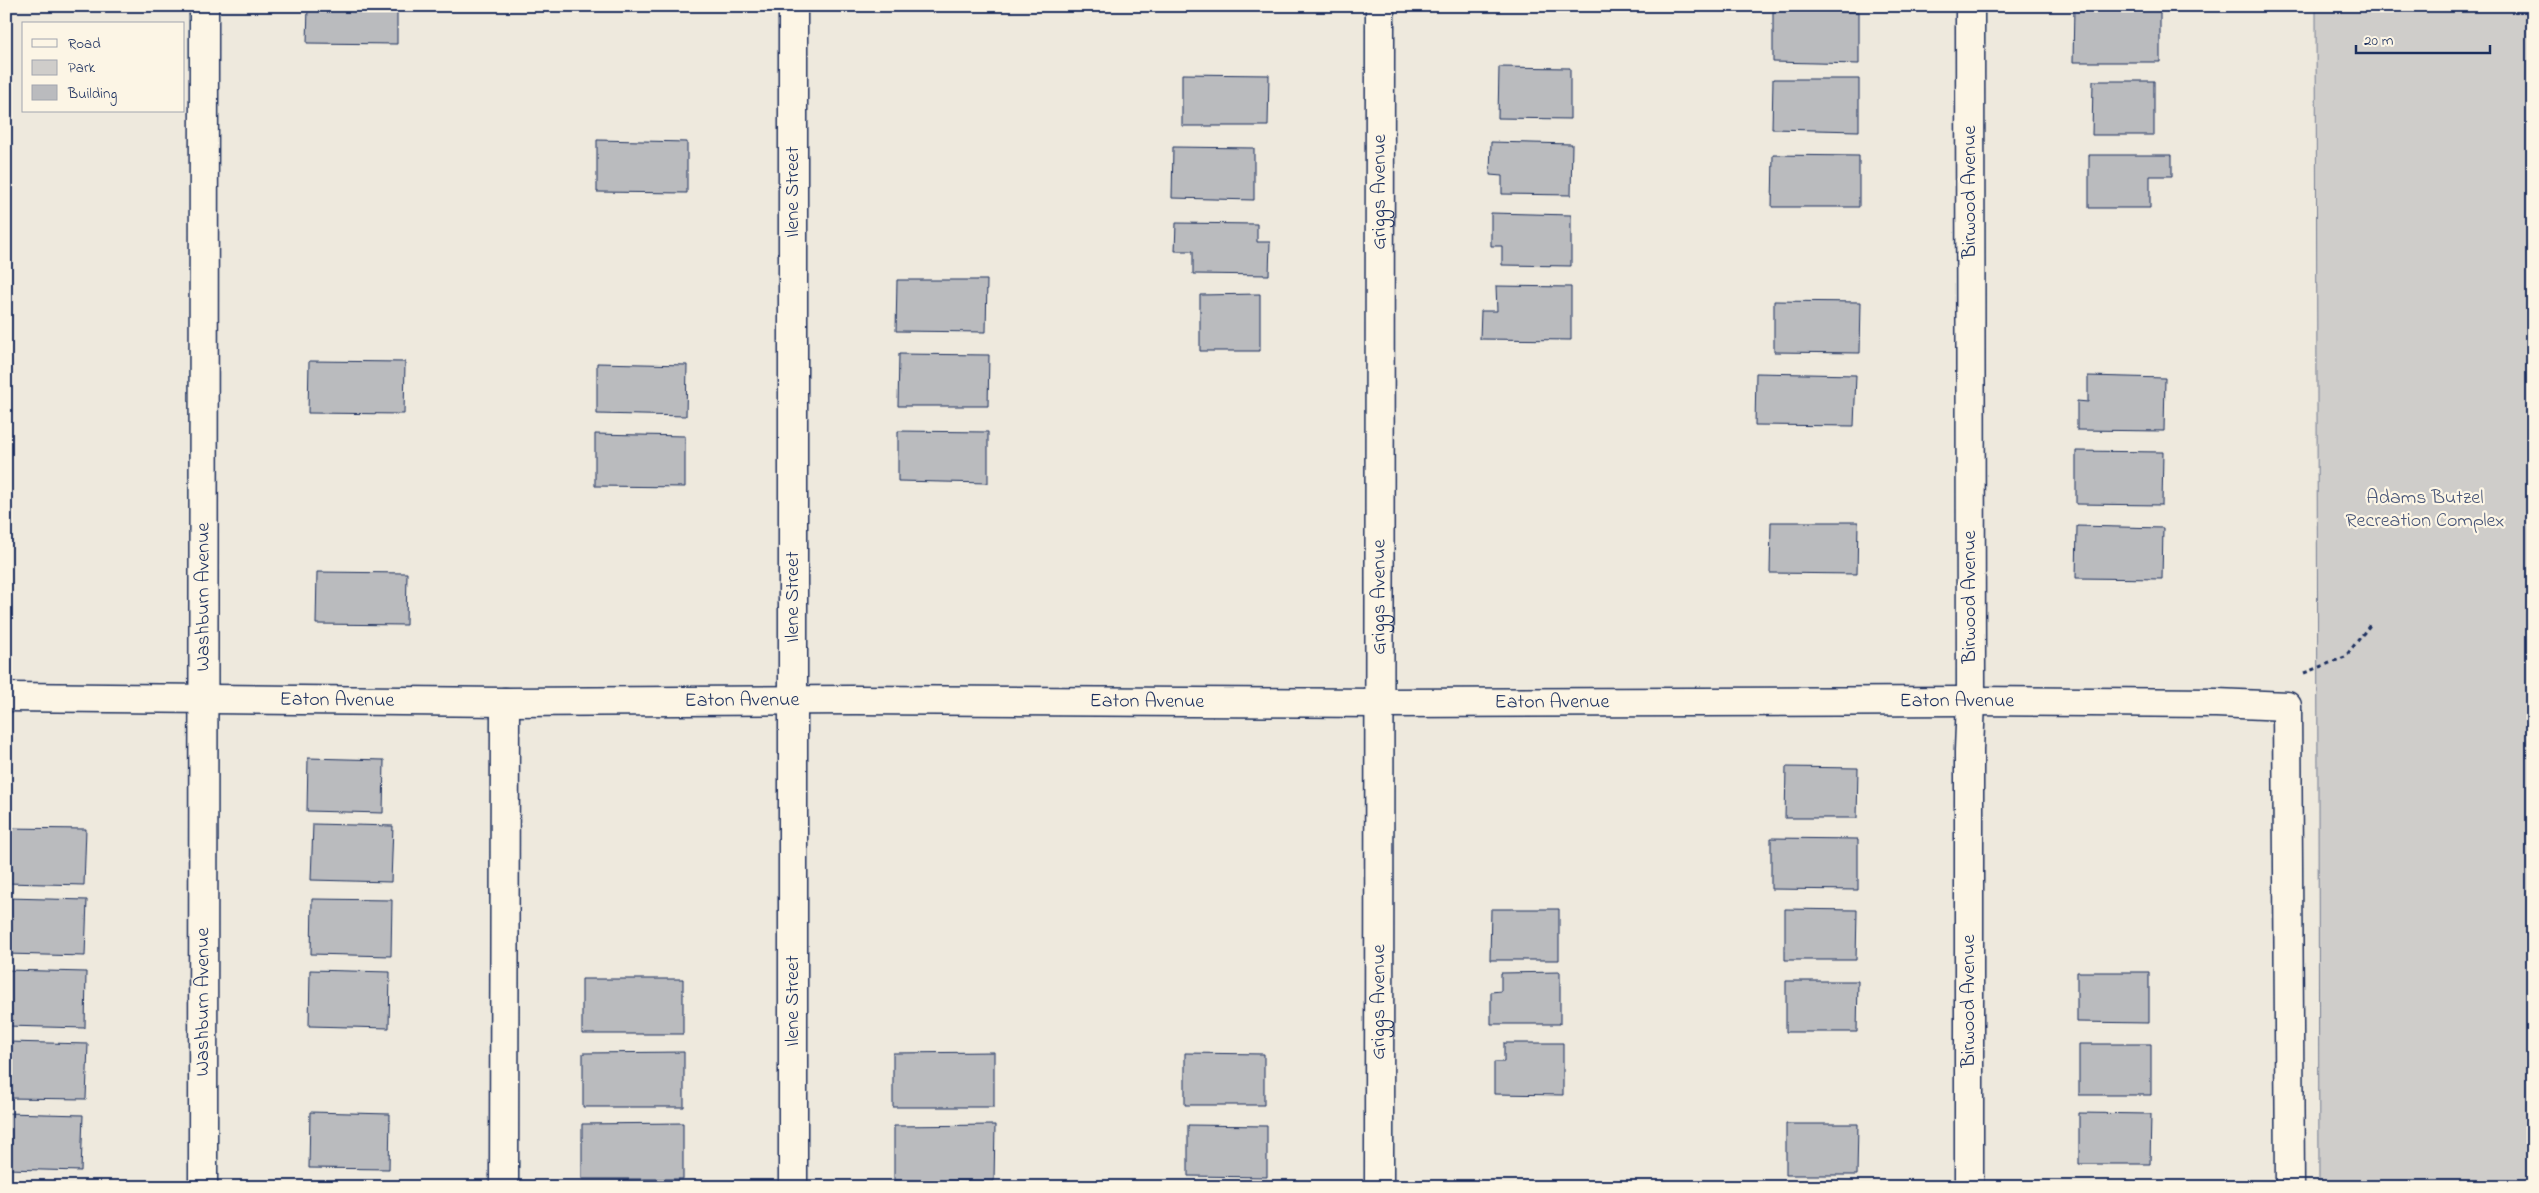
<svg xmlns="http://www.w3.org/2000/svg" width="2539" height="1193" font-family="'Indie Flower',sans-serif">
<rect width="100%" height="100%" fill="#eee9dd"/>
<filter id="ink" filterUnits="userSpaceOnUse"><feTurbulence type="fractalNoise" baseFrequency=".02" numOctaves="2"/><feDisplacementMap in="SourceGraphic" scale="10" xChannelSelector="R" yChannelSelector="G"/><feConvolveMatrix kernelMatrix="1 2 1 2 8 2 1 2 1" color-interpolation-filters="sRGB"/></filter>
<g filter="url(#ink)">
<!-- green -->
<path fill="#cfcdca" stroke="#757e94" d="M2316,6H2533V1187H2319Z"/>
<!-- building -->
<path fill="#babbbe" stroke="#1b2f5e" d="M308,6H397V44L307,43Z
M2074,7H2160V62H2073Z
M1773,11L1859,12V64L1773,62Z
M1499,67L1570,68V119L1498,118Z
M1182,74L1269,75L1268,126H1182Z
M1773,79H1859V131L1772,129Z
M2093,81H2154V135H2092Z
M597,140L687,142V193L597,192Z
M1491,142L1572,144L1571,195L1502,194V176L1490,175Z
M1173,147L1254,148V200L1172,198Z
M1773,155L1859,156V207H1772Z
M2089,155H2172V176H2150V208H2089Z
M1491,213L1571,215V266L1502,265V246H1491Z
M1176,223L1257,224V242H1270L1269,275L1193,274V251H1175Z
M897,280H987L986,332L896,331Z
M1496,286L1571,287V340L1480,339L1481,311H1497Z
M1260,294V351H1200V295Z
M1774,301L1861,302L1860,353L1774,352Z
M899,354L989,355L988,406H898Z
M309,361L405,362L404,414L308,413Z
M597,363L687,365L686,416L597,414Z
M1756,373L1856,375L1854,426L1755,425Z
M2088,376L2165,378L2164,431L2077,430V401L2088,402Z
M898,431L988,432V483L898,481Z
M595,434L685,436V487L595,486Z
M2076,451L2163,452L2162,505L2076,504Z
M1771,522H1858L1857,574L1770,573Z
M2077,526L2163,528L2162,579L2076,578Z
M317,572L407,573L406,625L316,624Z
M308,758L384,760L383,813L307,811Z
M1786,767L1858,768L1857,818H1785Z
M313,824L393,826L391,882L311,880Z
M6,828L86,829L84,885L6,883Z
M1771,838L1858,839V890L1771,889Z
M7,898L87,900L85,956L6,954Z
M312,899L392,900L391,956L311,954Z
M1491,909H1559V960H1490Z
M1785,909L1857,910L1856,960H1785Z
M6,970L86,972L85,1028L6,1026Z
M310,970L390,972L389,1028L309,1026Z
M1560,972V1024H1491V992L1501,991V973Z
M2077,972H2149V1023L2077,1022Z
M582,979H683V1034H582Z
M1786,981H1858L1857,1032H1786Z
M8,1042L88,1044L86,1099L6,1098Z
M1504,1043H1563V1095L1494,1094V1062H1504Z
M2079,1044H2151V1095H2079Z
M684,1052V1107H583V1053Z
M994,1052V1107H893V1053Z
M1185,1053L1264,1054V1105H1185Z
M310,1112L390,1114L389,1169L309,1168Z
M6,1113L83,1115L81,1171L6,1169Z
M2079,1113L2151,1114L2150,1164H2079Z
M683,1123V1179H582V1124Z
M1786,1124H1858L1857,1175H1786Z
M995,1125L994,1181L894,1180V1126Z
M1188,1125L1267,1126V1177L1188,1176Z
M6,1185L84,1186L6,1187Z
M2081,1186H2152L2081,1187Z"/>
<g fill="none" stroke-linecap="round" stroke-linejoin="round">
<!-- minor casing -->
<g stroke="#1b2f5e" stroke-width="31">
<g id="minor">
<path d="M793,6V1187"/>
<path id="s1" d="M6,697L505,702L855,700L1380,703L1971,701L2216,703L2287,706L2290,1187"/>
<path id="s2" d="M203,1187L204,6"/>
<path d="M504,1187L505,702"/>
<path id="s3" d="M1379,1187L1380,6"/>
<path d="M1969,1187V750L1971,701L1970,6"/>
</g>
</g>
<!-- path -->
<path stroke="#1b2f5e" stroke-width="3" stroke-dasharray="4 4" stroke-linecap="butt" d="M2304,673L2345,657L2370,625"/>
<!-- minor -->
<use href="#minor" stroke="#fcf5e5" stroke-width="28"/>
</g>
</g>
<g text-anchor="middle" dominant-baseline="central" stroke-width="4.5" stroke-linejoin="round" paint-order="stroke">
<!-- street labels -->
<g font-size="20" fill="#1b2f5e" stroke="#fcf5e5">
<text transform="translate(793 192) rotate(-90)">Ilene Street</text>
<text stroke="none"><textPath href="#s3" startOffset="995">Griggs Avenue</textPath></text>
<text transform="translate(1970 192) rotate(-90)">Birwood Avenue</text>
<text stroke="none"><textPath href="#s2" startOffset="590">Washburn Avenue</textPath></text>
<text transform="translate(793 597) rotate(-90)">Ilene Street</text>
<text stroke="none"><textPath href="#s3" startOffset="590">Griggs Avenue</textPath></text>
<text transform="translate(1970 597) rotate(-90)">Birwood Avenue</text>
<text stroke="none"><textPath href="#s1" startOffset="331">Eaton Avenue</textPath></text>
<text stroke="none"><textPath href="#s1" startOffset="736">Eaton Avenue</textPath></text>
<text stroke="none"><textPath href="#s1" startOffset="1141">Eaton Avenue</textPath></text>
<text stroke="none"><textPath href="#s1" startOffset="1951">Eaton Avenue</textPath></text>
<text stroke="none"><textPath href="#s1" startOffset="1546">Eaton Avenue</textPath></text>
<text stroke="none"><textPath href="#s2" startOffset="185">Washburn Avenue</textPath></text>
<text transform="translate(793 1001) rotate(-90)">Ilene Street</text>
<text stroke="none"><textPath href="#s3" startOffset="185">Griggs Avenue</textPath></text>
<text transform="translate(1969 1001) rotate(-90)">Birwood Avenue</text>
</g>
<!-- park labels -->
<g font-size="20" fill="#485679" stroke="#fcf5e5">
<text x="2425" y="498">Adams Butzel<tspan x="2425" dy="23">Recreation Complex</tspan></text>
</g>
</g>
<!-- margin -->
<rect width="2539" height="1193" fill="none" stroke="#fcf5e5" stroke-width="25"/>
<rect x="12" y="12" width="2514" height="1168" fill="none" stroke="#1b2f5e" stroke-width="2" filter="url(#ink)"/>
<!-- legend -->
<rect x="22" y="22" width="162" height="90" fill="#fcf5e5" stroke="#a2a6af"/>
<rect x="32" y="39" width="25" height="8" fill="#fcf5e5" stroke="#a2a6af"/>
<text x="68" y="48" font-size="15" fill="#1b2f5e">Road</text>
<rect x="32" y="60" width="25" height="15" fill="#cfcdca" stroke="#a2a6af"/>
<text x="68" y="72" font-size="15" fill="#1b2f5e">Park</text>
<rect x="32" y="85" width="25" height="15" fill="#babbbe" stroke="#a2a6af"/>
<text x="68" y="98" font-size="15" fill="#1b2f5e">Building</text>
<!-- scale -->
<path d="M2356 45v8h134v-8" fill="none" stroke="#1b2f5e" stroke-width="2.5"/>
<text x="2364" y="45" font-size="15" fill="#1b2f5e" stroke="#fcf5e5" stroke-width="4" paint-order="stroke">20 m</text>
</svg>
